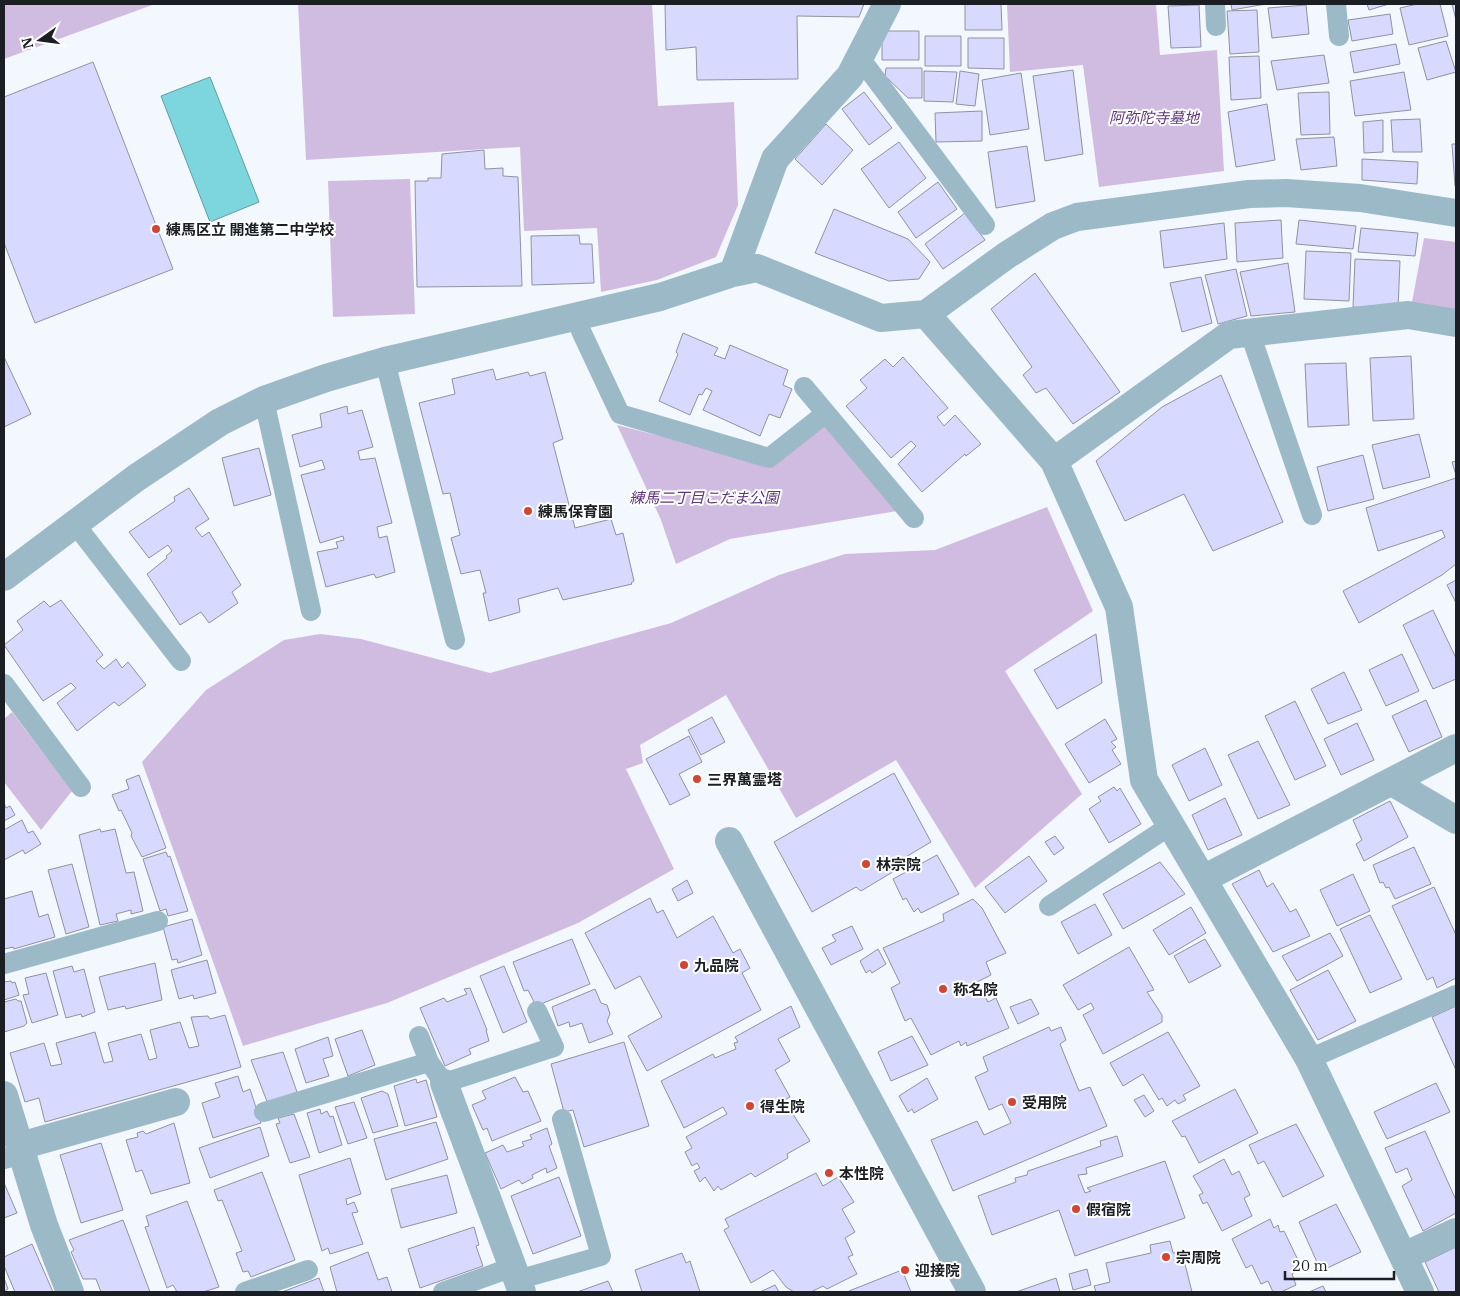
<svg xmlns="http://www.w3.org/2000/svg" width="1460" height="1296" font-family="'IBM Plex Serif','Noto Sans JP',serif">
<rect width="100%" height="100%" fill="#f3f8fe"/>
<!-- green -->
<path fill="#d1bce1" d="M4,4H155L4,59Z
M298,4H652L658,106L734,102L738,205L716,257L657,280L601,292L597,228L524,231L520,147L306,160Z
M1007,4H1156L1160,55L1217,50L1224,171L1099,187L1083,65L1010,72Z
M410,179L415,314L333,317L328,181Z
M1424,238L1456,242V311L1412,302Z
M827,423L897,511L730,539L676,564L661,520L617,425L773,465Z
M1047,507L1093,611L1005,671L1082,794L975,888L896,760L796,818L726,695L640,745L643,763L626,769L674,869L578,923L387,1003L243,1046L142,762L206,690L284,640L320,634L361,639L490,673L671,623L779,575L845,554L935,550Z
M12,712L72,791L41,830L4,782V719Z"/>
<!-- water -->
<path fill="#7dd5de" stroke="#609ea6" d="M210,77L259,202L210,222L161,96Z"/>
<!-- building -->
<path fill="#d7d9ff" stroke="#91929e" d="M665,4H864L859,17L797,16L798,79L697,80L696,47L666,50Z
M965,4H1001L1002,30H965Z
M1231,4H1266L1232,10Z
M1367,4H1389L1369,10Z
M1417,4H1440L1448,36L1409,45L1400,8Z
M1452,4H1456V20Z
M1199,5L1201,47L1171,48L1168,6Z
M1306,5L1309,34L1272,38L1268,8Z
M1257,10L1259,52L1230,54L1227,11Z
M1390,14L1393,34L1352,41L1348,20Z
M882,31H919V60H882Z
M925,36H961V66H925Z
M968,38H1004V69L968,68Z
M1446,41L1456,72L1427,80L1418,48Z
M1396,44L1400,64L1354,73L1350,52Z
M1324,55L1329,83L1277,90L1271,61Z
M1259,56L1261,98L1231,100L1229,57Z
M93,62L173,269L35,323L4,243V97Z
M886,68H922V98H908L885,76Z
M1073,70L1083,154L1045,161L1033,76Z
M924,71L957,72L953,102L924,101Z
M960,71L979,74L975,106L956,104Z
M1404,72L1411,110L1355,116L1350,81Z
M1021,73L1029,129L990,135L982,80Z
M864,92L892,128L869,145L842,109Z
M1329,92L1330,134L1301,135L1298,93Z
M1267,104L1275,160L1236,167L1228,112Z
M982,111V141L936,142L935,113Z
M1420,119L1422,152H1393L1391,120Z
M1383,120V152L1364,153L1363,122Z
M826,124L853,150L822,185L795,159Z
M1334,137L1337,166L1301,170L1296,139Z
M899,142L926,178L889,208L861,169Z
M1452,144H1456V186H1455Z
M1027,146L1035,201L996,208L988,152Z
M484,150L485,169L503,168V176L518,177L522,286L417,287L415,181H428V178H441L442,154Z
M1362,159L1418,162L1417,184L1362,180Z
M938,182L957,209L916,238L898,212Z
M834,209L908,239L930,262L919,279L889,281L815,253Z
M965,213L985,240L943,269L925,244Z
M1281,220L1283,258L1237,262L1235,223Z
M1299,220L1356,226L1353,249L1296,244Z
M1224,223L1227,259L1164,268L1160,231Z
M1361,228L1418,233L1415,256L1358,252Z
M579,235L580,244H592L594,283L532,285L531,236Z
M1306,251L1351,253L1349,301L1304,299Z
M1355,259L1400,261L1398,309L1353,307Z
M1288,263L1295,312L1251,316L1240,272Z
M1236,269L1247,316L1218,324L1205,275Z
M1035,273L1120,392L1073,424L1046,388L1036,393L1023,375L1032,367L991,309Z
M1201,277L1212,323L1182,332L1170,283Z
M683,333L718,348L714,355L725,359L730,345L788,370L783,385L792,389L780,418L769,414L760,436L703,410L712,391L706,388L702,395L699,394L690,415L659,401L678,354L676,352Z
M1411,356L1414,419L1373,421L1370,358Z
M4,357L31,414L4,427Z
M903,357L948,408L937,417L944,426L955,415L981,444L966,456L965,454L922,492L898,464L916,446L911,441L891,458L846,406L867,388L860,380L885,359L893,367Z
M1346,363L1349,425L1308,427L1305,364Z
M493,369L496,380L528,372L530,376L545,372L563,439L553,443L575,528L611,519L616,535L623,533L634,581L631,583L632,584L563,600L558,588L518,599L520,612L489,621L483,593H486L480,570L461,574L451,538L460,535L450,493L443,494L419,403L455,394L452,379Z
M1221,375L1283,522L1213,551L1184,494L1125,521L1096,461L1162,407Z
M347,406L348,414L362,410L373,447L358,451L360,460L375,458L392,523L377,527L379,538L387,536L395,572L376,578L374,574L326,587L317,552L338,548L336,542L344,540L343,536L320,543L301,475L325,469L322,460L300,467L292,435L322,427L320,414Z
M1419,434L1430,477L1383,489L1372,445Z
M259,448L271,495L234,506L222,458Z
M1363,455L1374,499L1328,511L1317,467Z
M1456,461V475L1452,462Z
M1456,478V564L1442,575L1359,623L1343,591L1445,537L1442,530L1378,551L1366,508Z
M189,488L209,519L195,528L202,537L209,532L241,585L232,592L238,603L209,623L201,612L180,625L147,574L167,558L166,556L172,551L168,545L149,558L129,532L175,501L174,497Z
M1456,580V603L1447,585Z
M61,600L103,655L96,661L104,669L116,659L122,668L128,662L146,685L119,706L114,702L77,731L57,703L76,688L71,683L43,701L4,645L23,630L17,621L44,601L50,607Z
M1433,610L1456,658V679L1433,689L1403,625Z
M1096,634L1102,683L1057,709L1034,670Z
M1402,654L1419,691L1386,706L1369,670Z
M1344,672L1362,710L1328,724L1311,689Z
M1426,700L1442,737L1409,752L1392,716Z
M1295,701L1326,766L1295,780L1265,716Z
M712,717L725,742L701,755L688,730Z
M1105,719L1117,739L1111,742L1116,747L1112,750L1121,764L1089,783L1065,744Z
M1357,723L1374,760L1341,775L1324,739Z
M689,736L702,762L679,774L690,795L670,805L646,759Z
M1258,741L1290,805L1258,819L1228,755Z
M1205,748L1222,785L1189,801L1172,765Z
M894,773L931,842L904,858L906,864L861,891L856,887L812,912L774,842Z
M139,775L166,848L142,857L131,836L132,833L121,810L119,811L112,795L129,789L126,780Z
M1114,787L1117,791L1120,788L1141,824L1109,843L1089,809L1101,801L1098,797Z
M1225,798L1242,835L1208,850L1192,815Z
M1390,801L1408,837L1364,861L1356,844L1362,840L1353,820Z
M4,803L6,808L10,806L15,815L4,821Z
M22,820L28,833L33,831L41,844L25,854L23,850L4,860V830Z
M100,829L101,832L115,829L126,873L134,872L143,911L131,914V910L116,914L118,921L100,925L79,835Z
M1055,836L1064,848L1054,855L1045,842Z
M1414,847L1431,884L1395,899L1389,887L1386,888L1383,882L1380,883L1373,865Z
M166,852L168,857L170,856L188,911L168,916L166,909L160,911L143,859Z
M937,855L959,894L921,913L918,908L914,912L906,898L903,900L893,879Z
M1029,856L1047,881L1005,913L985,887Z
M1160,862L1185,894L1123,929L1103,894Z
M72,864L89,927L66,934L48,870Z
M1259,870L1267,887L1273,883L1290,912L1296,909L1310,936L1273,952L1232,884Z
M1353,874L1370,911L1337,926L1320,890Z
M687,880L693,893L678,901L672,889Z
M1434,887L1456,935V978L1437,988L1433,977L1427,980L1392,906Z
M32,891L39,917L48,914L55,937L14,949L13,947L4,949V899Z
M650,898L657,913L663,910L677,938L713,916L733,953L740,949L750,968L742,973L761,1010L647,1071L628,1036L662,1017L640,976L615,989L585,933Z
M973,899L982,908L1006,953L986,962L991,975L977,982L988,1002L996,998L1009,1028L967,1046L966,1042L961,1046L959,1041L931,1055L911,1018L905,1021L891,988L900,983L883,948L944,921L943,914Z
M1095,904L1112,935L1078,954L1061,922Z
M1191,907L1206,933L1169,955L1153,930Z
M1370,915L1402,979L1370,993L1340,929Z
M192,919L202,955L178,963L177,959L172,960L163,927Z
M852,926L863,949L831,965L822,948L836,941L832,935Z
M1330,933L1343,956L1297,981L1282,956Z
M572,939L590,984L536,1006L528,990L524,991L513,962Z
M1205,939L1221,966L1189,983L1174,956Z
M1129,947L1154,990L1147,992L1162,1015V1022L1103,1054L1083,1015L1094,1009L1091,1003L1078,1010L1063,985Z
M878,949L886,964L872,973L870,970L866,973L860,961Z
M207,960L216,993L194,999L193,995L179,999L171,970Z
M155,963L162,1000L126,1009L125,1006L108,1010L99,977Z
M72,966L74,972L84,969L95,1012L82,1017L81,1014L66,1018L53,971Z
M504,966L527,1022L503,1033L480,976Z
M1328,970L1356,1021L1318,1040L1290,990Z
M46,973L58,1015L32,1023L23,995L29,994L25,978Z
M11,981L12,983L15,982L19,995L4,1000V982Z
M470,988L487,1030H486L489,1041L469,1049L471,1054L445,1066L420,1008L444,998L447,1002L467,994L464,989Z
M595,989L601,1003L607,1005L610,1014L607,1021L613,1034L589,1043L582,1023L570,1027L569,1022L558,1026L552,1007Z
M16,999L18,1001H21L27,1023L24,1026L4,1032V1002Z
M1031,999L1039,1014L1018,1024L1010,1007Z
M791,1006L800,1027L778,1039L790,1061L775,1070L790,1097L784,1100L810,1141L787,1154L788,1158L755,1177L751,1173L721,1190L718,1186L714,1191L705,1177L700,1182L694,1171L700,1168L697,1163L692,1166L685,1152L692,1148L686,1137L727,1114L723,1107L684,1128L661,1081L713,1054L715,1058L736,1049L734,1043L738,1042L735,1037Z
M1456,1006V1070L1432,1017Z
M225,1015L241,1067L45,1122L39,1098L25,1102L10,1053L44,1043L51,1066L62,1064L56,1043L95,1032L104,1063L113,1061L108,1043L141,1034L149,1060L157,1058L150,1030L180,1022L189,1048L199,1046L191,1017L208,1016L210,1019Z
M1049,1027L1051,1031L1061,1027L1066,1040L1060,1044L1079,1091L1090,1087L1107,1126L953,1191L931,1140L977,1121L984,1135L1011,1123L1002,1104L989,1110L975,1077L988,1071L983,1057Z
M362,1030L375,1065L348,1076L335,1039Z
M1168,1032L1200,1086L1183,1095L1186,1100L1178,1104L1175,1100L1167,1106L1162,1098L1159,1100L1143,1074L1123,1086L1110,1063Z
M912,1036L928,1065L891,1081L878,1052Z
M328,1037L333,1056L323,1059L329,1076L306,1083L295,1049Z
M624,1042L649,1126L584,1147L573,1110L564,1112L551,1064Z
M283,1052L297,1092L268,1104L251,1060Z
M238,1076L243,1092L250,1089L261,1123L213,1138L202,1103L220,1097L215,1083Z
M515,1077L523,1092L528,1091L541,1121L492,1141L487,1128L483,1130L472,1105L486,1099L482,1091Z
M927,1078L938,1099L914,1113L912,1109L908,1112L899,1096Z
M416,1079L417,1083L426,1080L437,1117L405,1126L394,1086Z
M1436,1083L1450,1112L1387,1139L1374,1112Z
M1235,1089L1258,1133L1199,1163L1185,1136L1182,1137L1172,1121Z
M382,1091L388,1094L398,1126L373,1133L361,1098Z
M1144,1095L1154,1111L1145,1117L1134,1100Z
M354,1102L367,1138L348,1144L335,1107Z
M320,1109L321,1114L327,1111L330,1117L333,1116L342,1145L319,1153L307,1113Z
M294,1114L310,1157L290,1163L276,1124L280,1123L278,1118Z
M436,1122L448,1159L386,1180L374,1139Z
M174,1123L190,1183L151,1194L142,1170L136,1172L126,1140L138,1137L137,1133L143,1131L146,1134Z
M1296,1124L1324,1176L1283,1197L1264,1161L1258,1164L1249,1145Z
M260,1127L269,1156L210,1178L199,1148Z
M547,1128L552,1144L549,1146L557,1168L547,1173L546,1168L532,1175L533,1178L522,1184L519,1180L501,1189L485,1153L503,1145L507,1152L524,1146L522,1142L532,1139L530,1135Z
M1425,1131L1456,1200V1213L1423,1231L1402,1186L1412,1180L1407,1168L1396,1173L1385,1148Z
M1117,1136L1123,1156L1086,1168L1087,1174L1078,1175L1085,1193L1091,1191L1087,1188L1165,1161L1185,1218L1075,1256L1059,1210L992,1235L978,1196L1016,1182L1015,1178L1027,1175L1028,1171L1101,1146L1100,1141Z
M101,1143L123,1210L81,1223L60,1155Z
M350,1158L361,1194L346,1199L347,1205L354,1202L358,1212L352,1213L363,1244L330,1254L328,1248L322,1251L299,1175Z
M1224,1159L1232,1175L1239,1171L1250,1195L1244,1198L1252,1216L1222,1231L1207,1202L1203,1204L1199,1195L1203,1193L1193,1176Z
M262,1172L295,1260L251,1277L248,1271L243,1272L236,1253L242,1251L222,1200L218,1201L214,1190Z
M816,1173L823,1186L838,1177L854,1202L842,1209L855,1232L845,1238L853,1255L848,1257L857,1274L827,1289L823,1286L811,1292H794L786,1287L773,1270L751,1283L724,1230L729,1227L725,1219Z
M447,1175L457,1213L401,1228L391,1189Z
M559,1177L581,1236L533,1254L511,1196Z
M4,1183L17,1213L4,1218Z
M187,1201L219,1287L203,1292H177L173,1285L167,1288L145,1227L149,1226L146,1216Z
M1336,1204L1361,1252L1321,1271L1299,1222Z
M1270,1219L1274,1228L1278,1225L1280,1232L1284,1231L1297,1258L1295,1260L1298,1270L1292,1274L1296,1285L1281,1292H1273L1268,1281L1261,1284L1252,1265L1246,1268L1232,1239Z
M123,1220L150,1292H101L96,1279H83L71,1252L74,1250L69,1240Z
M474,1227L479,1245L476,1246L483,1266L420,1288L408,1249Z
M1170,1241L1173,1253L1182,1252L1192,1292H1096L1094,1286L1110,1282L1106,1263L1151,1253L1150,1245Z
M32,1244L53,1292H15L4,1266V1257Z
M1456,1247V1292H1439L1425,1262Z
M368,1252L378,1280L387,1277L392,1292H337L330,1267Z
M682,1253L686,1263L690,1261L700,1292H642L635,1270Z
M1087,1269L1091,1285L1073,1290L1069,1274Z
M902,1270L911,1292H850L849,1291Z
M4,1278L8,1289L4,1292Z
M319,1278L324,1292H282Z
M1056,1278L1060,1292H1016Z
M608,1281L613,1292H577Z
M775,1285L779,1292H760Z
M1323,1286L1326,1292H1309Z"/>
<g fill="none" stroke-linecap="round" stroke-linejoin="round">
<!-- service -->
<path stroke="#9cb9c8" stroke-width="20" d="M1215,4L1216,26
M1336,4L1339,36
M860,58L985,225
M581,331L620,414L769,458L826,413
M1250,333L1312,515
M385,361L455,640
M804,387L914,518
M264,400L311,611
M75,524L181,661
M4,684L81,787
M1049,906L1171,825
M4,964L158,921
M419,1036L429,1062L444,1083L554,1047L537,1011
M1309,1059L1456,995
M264,1112L429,1062
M4,1159L22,1154
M517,1280L601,1256L562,1119
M245,1292L308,1270
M443,1292L513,1267"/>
<!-- minor -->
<path stroke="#9cb9c8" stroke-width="28" d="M733,273L775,159L850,76L887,4
M926,314L1054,461L1119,607L1144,780L1309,1059L1420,1292
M1054,461L1229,335L1408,315L1456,323
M4,577L136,478L220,422L264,400L326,378L385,361L660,297L733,273L757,268L881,318L926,314L1007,255L1053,226L1077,217L1249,194L1286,193L1360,198L1456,213
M1392,782L1456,820
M729,841L972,1292
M1203,879L1456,748
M444,1083L522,1292
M4,1095L44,1225L70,1292
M20,1146L176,1102
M1404,1256L1456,1232"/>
</g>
<!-- markers -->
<g fill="#d24534" stroke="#fff" stroke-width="2">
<circle cx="156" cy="229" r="5"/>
<circle cx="528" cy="511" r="5"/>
<circle cx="697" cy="779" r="5"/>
<circle cx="866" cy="864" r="5"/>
<circle cx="684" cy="965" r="5"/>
<circle cx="943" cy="989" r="5"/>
<circle cx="1012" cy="1102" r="5"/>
<circle cx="750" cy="1106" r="5"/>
<circle cx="829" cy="1173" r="5"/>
<circle cx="1076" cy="1209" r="5"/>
<circle cx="1166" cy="1257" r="5"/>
<circle cx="905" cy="1270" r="5"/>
</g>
<g text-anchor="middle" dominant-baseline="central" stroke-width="4" stroke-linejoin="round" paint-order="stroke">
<!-- park labels -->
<g font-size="15" font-style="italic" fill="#5f3679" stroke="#fff">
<text x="1154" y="117">阿弥陀寺墓地</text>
<text x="704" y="497">練馬二丁目こだま公園</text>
</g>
<!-- poi labels -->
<g font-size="15" font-weight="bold" fill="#1b1e22" stroke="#fff" text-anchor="start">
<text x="166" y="229">練馬区立 開進第二中学校</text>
<text x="538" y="511">練馬保育園</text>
<text x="707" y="779">三界萬霊塔</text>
<text x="876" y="864">林宗院</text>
<text x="694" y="965">九品院</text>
<text x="953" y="989">称名院</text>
<text x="1022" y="1102">受用院</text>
<text x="760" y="1106">得生院</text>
<text x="839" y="1173">本性院</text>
<text x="1086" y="1209">假宿院</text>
<text x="1176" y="1257">宗周院</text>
<text x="915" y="1270">迎接院</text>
</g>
</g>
<!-- border -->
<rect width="1460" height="1296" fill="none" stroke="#1b1e22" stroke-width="10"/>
<!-- north arrow -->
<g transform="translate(40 40) rotate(256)" stroke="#ffffff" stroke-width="4" paint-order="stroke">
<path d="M0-4L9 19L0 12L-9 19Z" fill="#1b1e22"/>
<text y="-8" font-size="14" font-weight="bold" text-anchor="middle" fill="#1b1e22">N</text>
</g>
<!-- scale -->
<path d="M1285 1271v8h109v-8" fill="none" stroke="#1b1e22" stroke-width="2.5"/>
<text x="1292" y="1271" font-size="15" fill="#1b1e22" stroke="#ffffff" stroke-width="4" paint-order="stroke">20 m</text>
</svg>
